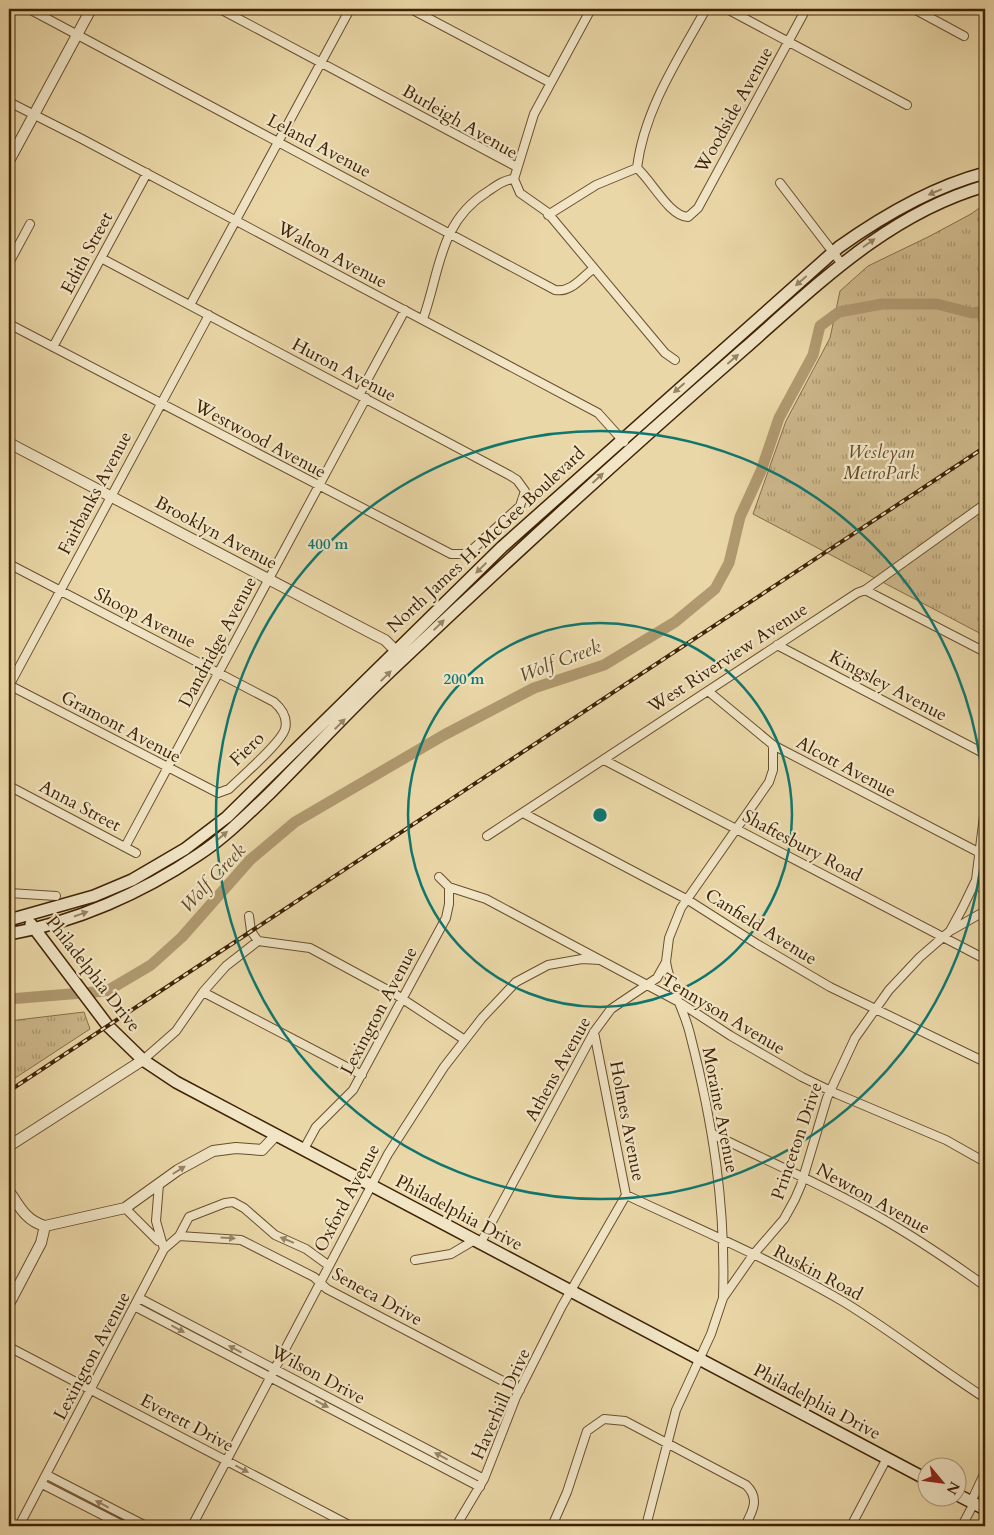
<svg xmlns="http://www.w3.org/2000/svg" width="994" height="1535" font-family="Cardo,serif">
<defs>
<pattern id="grass-tufts" width="24" height="20" patternUnits="userSpaceOnUse" patternTransform="scale(1.25)"><rect width="24" height="20" fill="#cdb88b"/><path d="M3 7l-1-3M5 7V3M7 7l1-3M15 17l-1-3M17 17v-4M19 17l1-3" fill="none" stroke="#a8956f"/></pattern>
</defs>
<rect width="100%" height="100%" fill="#ead7a7"/>
<filter id="stains"><feTurbulence type="fractalNoise" baseFrequency=".004" numOctaves="4"/><feColorMatrix values="0 0 0 0 .2 0 0 0 0 .09 0 0 0 0 .02 0 0 0 .5 -.17"/></filter>
<radialGradient id="worn" r=".72"><stop offset=".6" stop-color="#630" stop-opacity="0"/><stop offset="1" stop-color="#630" stop-opacity=".3"/></radialGradient>
<!-- grass -->
<path fill="url(#grass-tufts)" stroke="#866d48" d="M985,204V636L753,514L786,421L830,338L840,291L868,266L928,237L971,214Z
M84,1012L90,1029L9,1082V1021Z"/>
<g fill="none" stroke-linecap="round" stroke-linejoin="round">
<!-- river -->
<path stroke="#b09970" stroke-width="11" d="M9,999L107,991L151,965L182,937L250,860L295,822L444,735L534,688L604,665L675,622L715,589L729,563L740,517L761,471L779,418L813,355L820,326L839,312L882,304H937L972,313L985,311"/>
<!-- minor casing -->
<g stroke="#694f2d" stroke-width="10">
<path id="minor" d="M29,9L555,290C571,293 582,277 593,269
M220,9L517,167
M411,9L551,83
M591,9L534,114L514,179L520,193L547,212L665,353L675,360
M706,9C678,59 644,110 637,168C652,181 669,216 688,217L698,208L806,9
M727,9L907,105
M914,9L964,36
M9,102L82,139L598,413L624,442
M780,183L842,264
M548,215L596,185L637,168
M9,263L30,224
M190,305L350,9
M423,319C440,272 439,222 487,192C496,186 503,180 514,179
M9,324L451,554H465L474,548L520,506L525,491L517,480L509,475L101,258
M53,347L147,173
M359,395L405,310
M9,564L274,702C282,709 288,718 285,729C281,743 241,777 229,789L218,793L9,685
M865,590L985,652
M777,645L985,754
M9,686L209,315
M708,691L773,745L980,853
M604,760L985,959
M9,786L136,853
M523,813L688,900L757,944L830,987L985,1062
M487,836L857,593L865,590L985,504
M125,847L366,398
M976,880L985,893
M449,887L486,899L679,1002L731,1036L802,1077L837,1094L946,1140L985,1162
M9,893L56,896
M249,916L251,931L258,941L310,948L395,994L465,1040
M952,930L985,911
M666,962C670,988 684,1009 690,1034C713,1123 726,1206 723,1298
M203,992L362,1075
M594,1032L626,1195
M143,1060L176,1031L203,992L226,966L258,941
M713,1134C763,1159 814,1181 863,1208C906,1231 946,1258 985,1286
M304,1149L316,1127L353,1090L446,918L449,904V887L439,877
M159,1184L156,1221L164,1249
M626,1195C699,1229 774,1261 844,1302C893,1332 937,1367 985,1398
M125,1208L158,1241
M179,1236L189,1217L225,1203L233,1202L244,1208L275,1235L306,1249L328,1265
M480,1244L594,1032L611,1009L657,978L666,962L669,938L681,908L769,782L773,770V745
M415,1260L451,1254L473,1241
M139,1298L484,1479
M134,1306L480,1487
M9,1347L351,1526
M47,1475L146,1526
M42,1484L124,1526
M971,1502L985,1472
M19,1526L164,1249L179,1236L241,1240L314,1277L327,1289L520,1390
M192,1526L388,1154L444,1067L482,1018L516,982L548,965L582,959L600,960
M456,1526L484,1479L516,1397L562,1306L626,1195
M552,1526L567,1492L587,1431L604,1419L625,1421L746,1485C760,1498 753,1511 745,1526
M646,1526L676,1410L711,1334L723,1298L753,1255L784,1219L795,1199L801,1185L827,1098L855,1038L889,990L920,957L950,931L962,909L976,880L985,808
M851,1526L887,1458
M962,1526L974,1503"/>
</g>
<!-- tertiary casing -->
<g stroke="#694f2d" stroke-width="12">
<path id="tertiary" d="M9,161L91,9
M9,443L375,635L385,640L400,655
M9,1146L143,1060
M9,1191C19,1206 26,1221 45,1226L125,1208L178,1170L213,1151L236,1148L262,1150L276,1135
M9,1304L41,1243L45,1226"/>
</g>
<!-- secondary casing -->
<g stroke="#3e2204" stroke-width="14">
<path id="secondary" d="M9,920L94,896L132,880L185,849L227,817L502,547L839,247C884,215 932,187 985,173
M31,924L108,1026L143,1060L176,1082L926,1479
M9,934C76,922 142,893 198,855C224,838 247,815 269,794C312,751 353,706 397,665C511,557 626,452 744,349C818,284 888,214 985,186
M956,1494L985,1509"/>
</g>
<!-- minor -->
<use href="#minor" stroke="#f1e5c6" stroke-width="8"/>
<!-- tertiary -->
<use href="#tertiary" stroke="#f1e5c6" stroke-width="10"/>
<!-- secondary -->
<use href="#secondary" stroke="#f1e5c6" stroke-width="11"/>
<!-- rail casing -->
<g stroke="#3e2204" stroke-width="4">
<path id="rail" d="M9,1091L985,447"/>
</g>
<!-- rail -->
<use href="#rail" stroke="#f1e5c6" stroke-width="2" stroke-dasharray="5.5" stroke-linecap="butt"/>
</g>
<!-- one-way arrows -->
<defs><path id="oneway-solid" d="M-6-.8H1V-3.2L6.5 0L1 3.2V.8H-6Z" transform="scale(1.25)"/></defs>
<g fill="#988465">
<use href="#oneway-solid" transform="translate(935 192) rotate(157)"/>
<use href="#oneway-solid" transform="translate(869 243) rotate(-35)"/>
<use href="#oneway-solid" transform="translate(801 281) rotate(139)"/>
<use href="#oneway-solid" transform="translate(733 359) rotate(-41)"/>
<use href="#oneway-solid" transform="translate(679 388) rotate(139)"/>
<use href="#oneway-solid" transform="translate(598 478) rotate(-42)"/>
<use href="#oneway-solid" transform="translate(481 568) rotate(136)"/>
<use href="#oneway-solid" transform="translate(439 625) rotate(-44)"/>
<use href="#oneway-solid" transform="translate(386 676) rotate(-45)"/>
<use href="#oneway-solid" transform="translate(340 724) rotate(-45)"/>
<use href="#oneway-solid" transform="translate(222 836) rotate(-40)"/>
<use href="#oneway-solid" transform="translate(81 914) rotate(-19)"/>
<use href="#oneway-solid" transform="translate(179 1170) rotate(-32)"/>
<use href="#oneway-solid" transform="translate(228 1238) rotate(4)"/>
<use href="#oneway-solid" transform="translate(287 1240) rotate(-158)"/>
<use href="#oneway-solid" transform="translate(178 1329) rotate(28)"/>
<use href="#oneway-solid" transform="translate(235 1349) rotate(-152)"/>
<use href="#oneway-solid" transform="translate(322 1404) rotate(28)"/>
<use href="#oneway-solid" transform="translate(441 1456) rotate(-152)"/>
<use href="#oneway-solid" transform="translate(242 1469) rotate(28)"/>
<use href="#oneway-solid" transform="translate(102 1504) rotate(-152)"/>
</g>
<!-- distance rings -->
<g fill="none" stroke="#0f766e" stroke-width="2.5">
<circle cx="600" cy="815" r="192"/>
<circle cx="600" cy="815" r="384"/>
</g>
<g text-anchor="middle" dominant-baseline="central" stroke-width="4.5" stroke-linejoin="round" paint-order="stroke">
<!-- street labels -->
<g font-size="18" fill="#3e2204" stroke="#f1e5c6">
<text transform="translate(734 110) rotate(-61)">Woodside Avenue</text>
<text transform="translate(460 122) rotate(30)">Burleigh Avenue</text>
<text transform="translate(319 146) rotate(28)">Leland Avenue</text>
<text transform="translate(87 253) rotate(-62)">Edith Street</text>
<text transform="translate(332 255) rotate(28)">Walton Avenue</text>
<text transform="translate(344 370) rotate(28)">Huron Avenue</text>
<text transform="translate(260 439) rotate(28)">Westwood Avenue</text>
<text transform="translate(95 493) rotate(-62)">Fairbanks Avenue</text>
<text transform="translate(216 533) rotate(28)">Brooklyn Avenue</text>
<text transform="translate(486 540) rotate(-43)">North James H. McGee Boulevard</text>
<text transform="translate(145 618) rotate(27)">Shoop Avenue</text>
<text transform="translate(218 642) rotate(-62)">Dandridge Avenue</text>
<text transform="translate(728 658) rotate(-33)">West Riverview Avenue</text>
<text transform="translate(888 686) rotate(28)">Kingsley Avenue</text>
<text transform="translate(121 727) rotate(28)">Gramont Avenue</text>
<text transform="translate(247 749) rotate(-44)">Fiero</text>
<text transform="translate(846 767) rotate(28)">Alcott Avenue</text>
<text transform="translate(80 806) rotate(28)">Anna Street</text>
<text transform="translate(802 846) rotate(28)">Shaftesbury Road</text>
<text transform="translate(761 927) rotate(32)">Canfield Avenue</text>
<text transform="translate(93 974) rotate(52)">Philadelphia Drive</text>
<text transform="translate(379 1011) rotate(-62)">Lexington Avenue</text>
<text transform="translate(723 1014) rotate(31)">Tennyson Avenue</text>
<text transform="translate(558 1069) rotate(-61)">Athens Avenue</text>
<text transform="translate(720 1110) rotate(79)">Moraine Avenue</text>
<text transform="translate(627 1121) rotate(79)">Holmes Avenue</text>
<text transform="translate(797 1141) rotate(-71)">Princeton Drive</text>
<text transform="translate(347 1198) rotate(-62)">Oxford Avenue</text>
<text transform="translate(873 1199) rotate(29)">Newton Avenue</text>
<text transform="translate(459 1213) rotate(28)">Philadelphia Drive</text>
<text transform="translate(818 1273) rotate(28)">Ruskin Road</text>
<text transform="translate(377 1297) rotate(29)">Seneca Drive</text>
<text transform="translate(92 1356) rotate(-62)">Lexington Avenue</text>
<text transform="translate(318 1375) rotate(28)">Wilson Drive</text>
<text transform="translate(817 1402) rotate(28)">Philadelphia Drive</text>
<text transform="translate(501 1404) rotate(-66)">Haverhill Drive</text>
<text transform="translate(187 1423) rotate(28)">Everett Drive</text>
</g>
<!-- park labels -->
<g font-size="18" font-style="italic" fill="#624826" stroke="#f1e5c6">
<text x="881" y="452">Wesleyan<tspan x="881" dy="21">MetroPark</tspan></text>
</g>
<!-- water labels -->
<g font-size="19" font-style="italic" fill="#604624" stroke="#f1e5c6">
<text transform="translate(560 661) rotate(-21)">Wolf Creek</text>
<text transform="translate(213 878) rotate(-47)">Wolf Creek</text>
</g>
</g>
<circle cx="600" cy="815" r="8" fill="#0f766e" stroke="#f1e5c6" stroke-width="2.5"/>
<g font-size="15" text-anchor="middle" font-weight="bold" fill="#0f766e" stroke="#f1e5c6" stroke-width="4.5" stroke-linejoin="round" paint-order="stroke">
<text x="328" y="549">400 m</text>
<text x="464" y="684">200 m</text>
</g>
<!-- margin -->
<rect width="994" height="1535" fill="none" stroke="#ead7a7" stroke-width="30"/>
<rect x="10" y="10" width="974" height="1515" fill="none" stroke="#3e2204" stroke-width="2.5"/>
<rect x="15" y="15" width="964" height="1505" fill="none" stroke="#3e2204"/>
<!-- north arrow -->
<g transform="translate(942 1482) rotate(119)"><circle r="24" fill="#f1e5c6" stroke="#a99778"/>
<path d="M0-4L9 19L0 12L-9 19Z" fill="#8f2418"/>
<text y="-8" font-size="14" font-weight="bold" text-anchor="middle" fill="#3e2204">N</text>
</g>
<rect width="100%" height="100%" filter="url(#stains)"/>
<rect width="100%" height="100%" fill="url(#worn)"/>
</svg>
